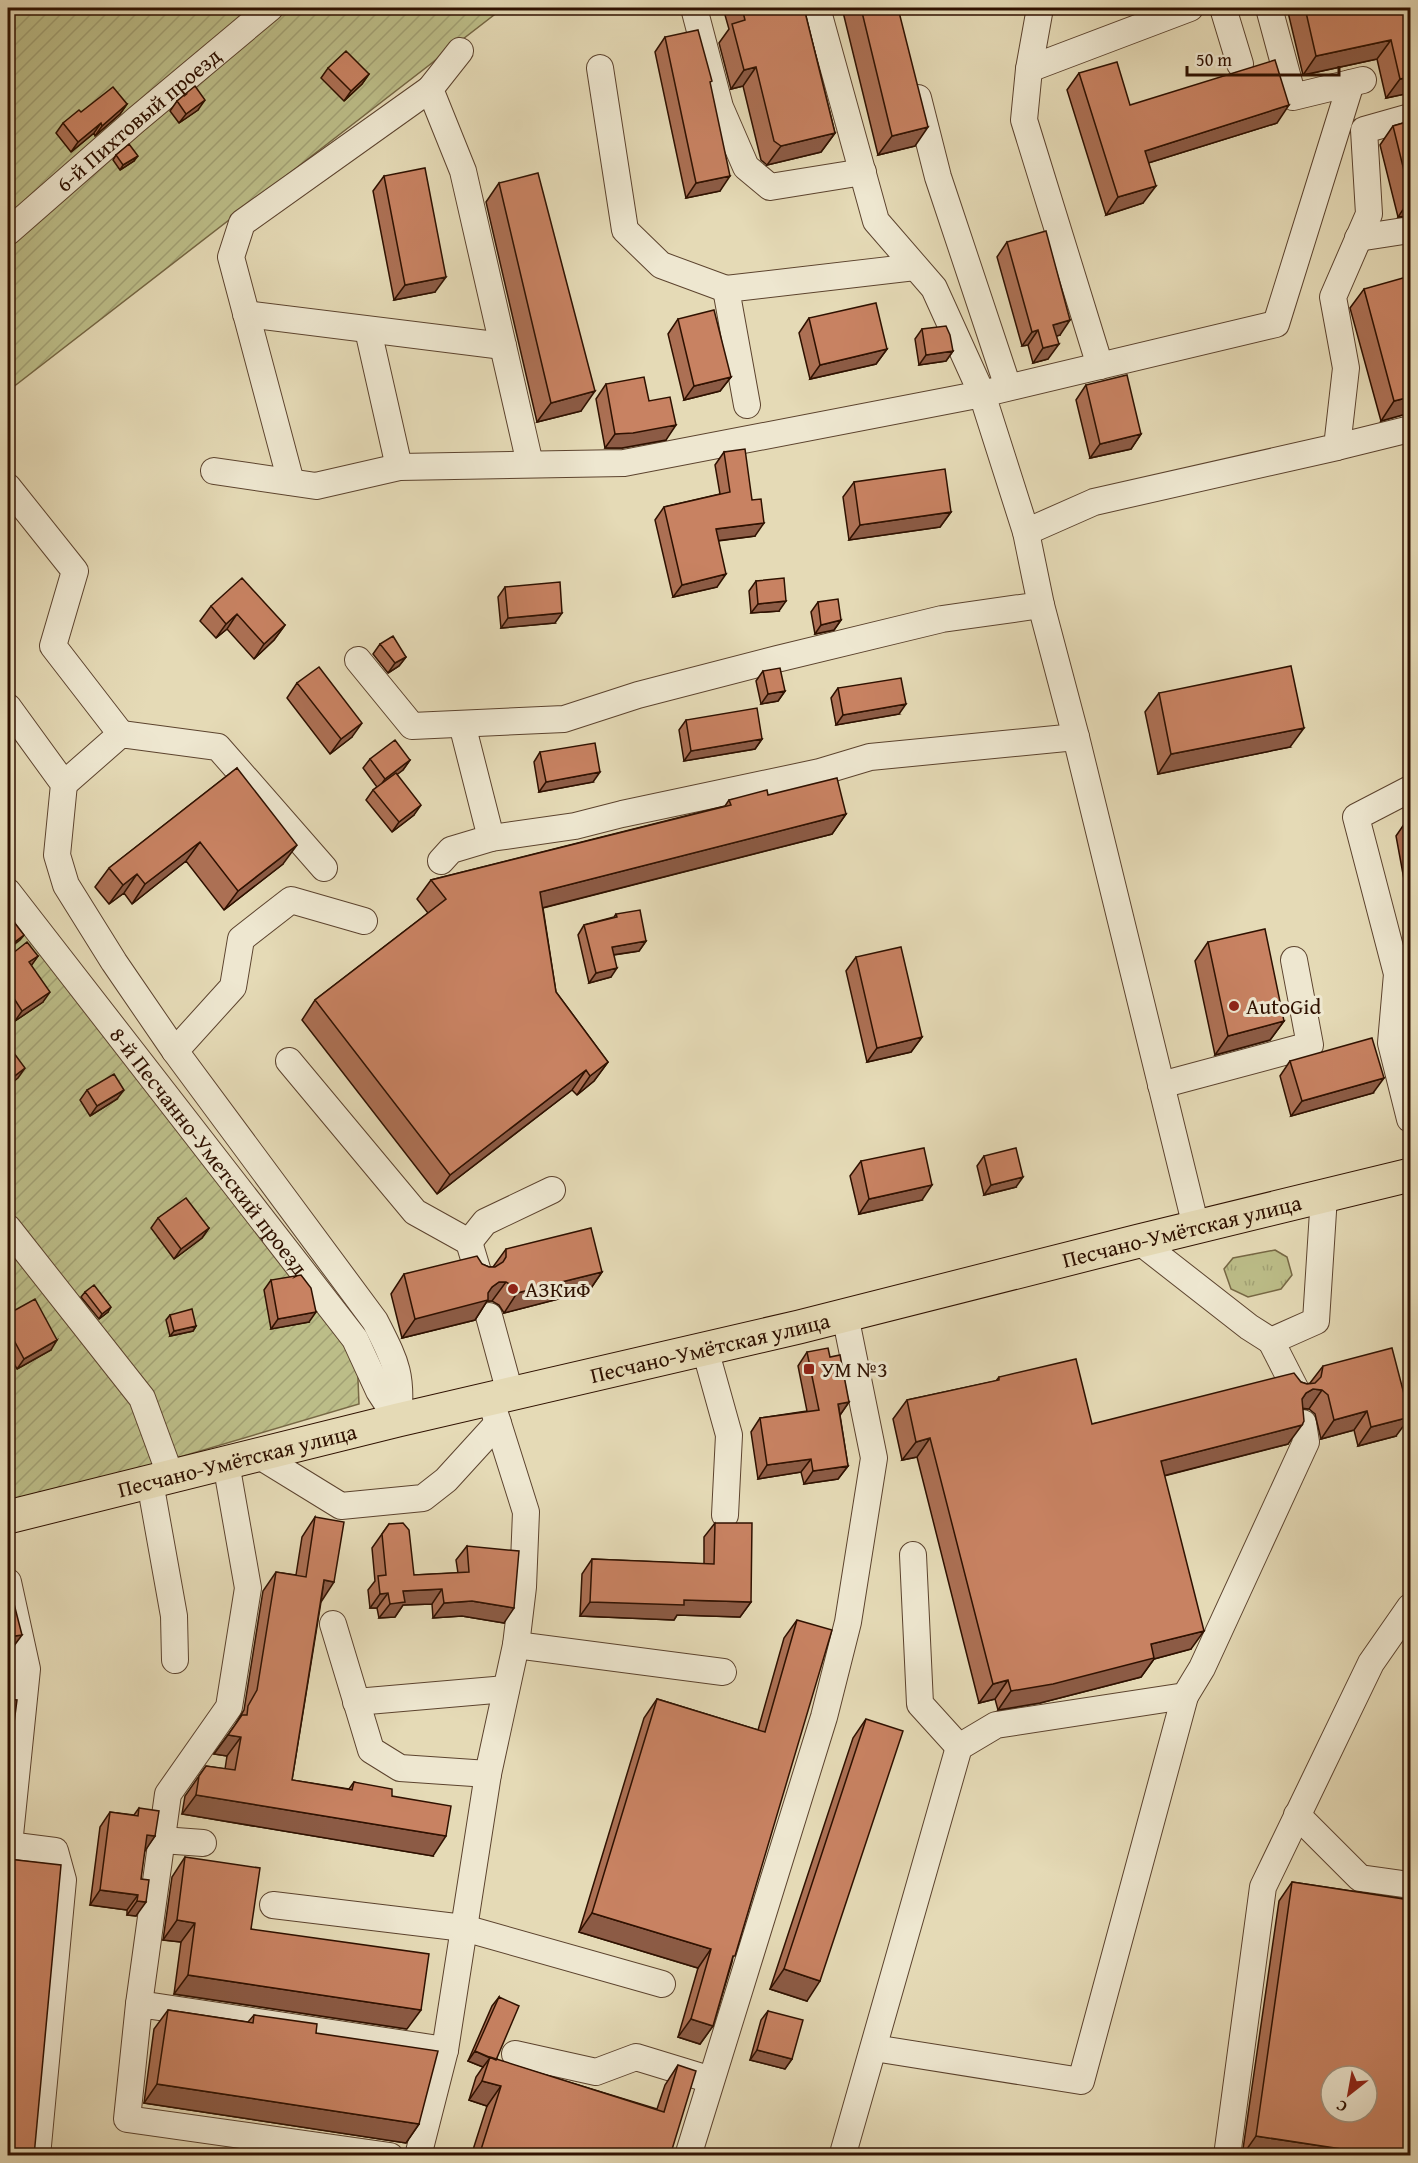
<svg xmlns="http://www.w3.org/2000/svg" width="1418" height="2163" font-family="'Gentium Book Plus',serif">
<defs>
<pattern id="grass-tufts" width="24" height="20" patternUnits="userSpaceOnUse" patternTransform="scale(1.5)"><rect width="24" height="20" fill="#bcbd88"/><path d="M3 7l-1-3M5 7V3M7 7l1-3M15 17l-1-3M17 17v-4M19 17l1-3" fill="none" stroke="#a2a174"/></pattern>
<pattern id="garden-furrows" width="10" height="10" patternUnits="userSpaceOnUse" patternTransform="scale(1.5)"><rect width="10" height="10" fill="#bcbd88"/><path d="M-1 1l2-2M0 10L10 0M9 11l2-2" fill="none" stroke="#a2a174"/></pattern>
</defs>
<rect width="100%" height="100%" fill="#e5dab6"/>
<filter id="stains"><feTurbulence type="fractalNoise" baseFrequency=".00333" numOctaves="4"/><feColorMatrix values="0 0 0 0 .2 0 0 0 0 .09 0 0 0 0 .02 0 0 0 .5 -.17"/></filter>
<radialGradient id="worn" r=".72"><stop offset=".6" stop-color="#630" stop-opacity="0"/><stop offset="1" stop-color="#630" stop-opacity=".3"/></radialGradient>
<!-- grass -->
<path fill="url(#grass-tufts)" stroke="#766744" stroke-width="1.5" d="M1275,1250L1287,1257L1292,1275L1281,1289L1248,1297L1231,1289L1224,1269L1233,1258Z"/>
<!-- garden -->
<path fill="url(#garden-furrows)" stroke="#766744" stroke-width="1.5" d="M8,8H503L8,391Z
M8,878L142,1056L356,1331L359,1404L44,1497L8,1506Z"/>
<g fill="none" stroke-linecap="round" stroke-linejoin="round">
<!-- minor casing -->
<g stroke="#5c432e" stroke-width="28">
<g id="minor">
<path d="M694,8L720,107L746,167L770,187L863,172"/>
<path d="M1040,8L1029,69L1024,120L1100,366"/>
<path d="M1223,8L1240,64"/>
<path d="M1269,8L1293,97L1363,80"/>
<path d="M460,51L430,89L463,171L530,464"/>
<path d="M600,68L625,230L661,265L726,289"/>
<path d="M1029,69L1190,8"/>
<path d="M1351,83L1276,324L982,394L1026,532L1094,502L1337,447L1346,368L1333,297L1369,214L1364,130L1410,117"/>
<path d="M918,98L938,177L1008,387"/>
<path id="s1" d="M8,232L136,120L270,8"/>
<path d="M1358,238L1410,230"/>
<path d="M246,314L503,346"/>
<path d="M368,330L399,467"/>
<path d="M747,405L726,289L915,267"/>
<path d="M1337,447L1410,429"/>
<path d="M214,471L316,486L399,467L624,463L982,394L934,288L876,221L817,8"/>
<path d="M291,482L231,257L242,223L430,89"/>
<path d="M8,487L75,571L53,646L121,734"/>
<path d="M358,660L412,726L564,719L638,695L777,659L942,619L1041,605L1026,532"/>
<path d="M8,707L64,784L57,855L66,885L114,962L175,1051L375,1321C395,1361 403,1373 398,1420"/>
<path d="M1076,737L1196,1227"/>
<path d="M64,784L121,734L218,747L324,868"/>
<path d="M1410,789L1356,817L1397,974L1391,1043L1410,1119"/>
<path d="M491,838L575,826L622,814L820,772L870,757L1076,737L1041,605"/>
<path d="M441,861L451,850L491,838L462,724"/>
<path id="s2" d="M8,892L355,1339L379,1391L398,1420"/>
<path d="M175,1051L233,987L241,939L291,900L364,921"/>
<path d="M289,1061L415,1212L469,1242L478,1272"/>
<path d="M1161,1085L1310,1045L1294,960"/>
<path d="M8,1228L142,1398L171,1477"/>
<path d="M1139,1241L1249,1327L1271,1341L1316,1321L1324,1196"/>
<path d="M469,1242L485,1222L552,1190"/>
<path d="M489,1316L510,1393"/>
<path d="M1271,1341L1295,1388"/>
<path d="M705,1349L729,1435L725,1515"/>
<path d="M258,1455L341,1506L423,1498L446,1480L498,1423"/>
<path d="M150,1482L174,1616L175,1660"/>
<path d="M913,1555L920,1704L959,1747"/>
<path d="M8,1582L27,1669L9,1845"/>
<path d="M333,1624L371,1750L400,1768L488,1774"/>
<path d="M516,1645L723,1672"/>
<path d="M356,1702L506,1689"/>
<path d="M1297,1815L1360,1878L1410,1885"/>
<path d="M162,1840L203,1843"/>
<path d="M8,1845L55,1851L63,1880L37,2156"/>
<path d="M273,1905L464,1928L662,1984"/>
<path d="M139,2004L168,1794L229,1707L248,1588L226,1463"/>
<path d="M874,2048L1081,2081L1185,1696"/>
<path d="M515,2054L596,2072L636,2057L708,2079"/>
<path d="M844,2150L959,1747L996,1725L1185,1696L1202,1668L1306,1442L1303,1423"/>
<path d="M390,2156L127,2119L139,2004L445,2050"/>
<path d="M418,2156L445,2050L488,1774L516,1645L523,1587L526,1512L490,1398"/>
<path d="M688,2156L824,1717L848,1622L874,1458L845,1315"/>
<path d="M1227,2156L1263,1887L1371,1663L1410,1607"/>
</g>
</g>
<!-- major casing -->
<g stroke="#2f1100" stroke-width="35">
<g id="major">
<path id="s3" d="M8,1517L398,1420L799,1327L1139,1241L1410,1175"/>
</g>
</g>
<!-- minor -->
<use href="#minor" stroke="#eee7d0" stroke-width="26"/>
<!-- major -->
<use href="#major" stroke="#e5dab6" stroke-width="33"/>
</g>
<!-- wall -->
<path fill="#ac7054" stroke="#2f1100" stroke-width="1.5" d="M723,8H804L835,133L821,152L767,165L761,160L743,86L731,89L719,43L729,29Z
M842,8H898L915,146L878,155Z
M1287,8H1410V93L1386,98L1377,59L1303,75Z
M665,37L710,83L720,191L686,198L655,52Z
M328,68L369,74L362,84L344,101L321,78Z
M1079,73L1130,105L1277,123L1148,163L1143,203L1106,215L1067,90Z
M177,101L198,110L179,123L170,111Z
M127,104L120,114L95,136L94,133L71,152L56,133L63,123L81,112Z
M1410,121V216L1398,217L1380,145L1393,126Z
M116,155L134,161L120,170L113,160Z
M384,176L435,292L394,300L373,191Z
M499,183L581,411L537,422L486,202Z
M1007,242L1060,335L1056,336L1048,359L1033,363L1028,345L1022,346L997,257Z
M1364,289L1406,414L1381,421L1350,308Z
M809,318L887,349L876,364L810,379L799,333Z
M678,319L731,377L720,391L684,400L668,334Z
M922,329L953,351L946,361L919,365L915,339Z
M606,384L649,401L666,440L622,448H605L596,399Z
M1086,385L1141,434L1131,449L1090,458L1076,400Z
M724,452L752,500L755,536L718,541L717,587L673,597L655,520L664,507L720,494L715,465Z
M854,482L951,512L940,527L849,540L843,497Z
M756,581L779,611L751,613L749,591Z
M505,587L555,623L501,628L498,597Z
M818,602L841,620L834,630L815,634L811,612Z
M211,606L285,625L274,640L254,659L227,629L216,638L200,621Z
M380,644L406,657L399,666L388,673L373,654Z
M763,671L785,691L778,701L761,704L756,681Z
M297,683L352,737L330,754L287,698Z
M838,688L899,714L836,725L831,698Z
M1159,693L1290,747L1158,774L1145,712Z
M686,720L762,739L755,749L684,761L679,730Z
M540,752L593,782L539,792L534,762Z
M370,759L410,760L403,770L397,774L414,815L392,832L366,800L373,790L377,787L363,768Z
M237,768L283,864L224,910L186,861L132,904L124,893L109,904L95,887L109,868Z
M768,795L846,814L832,834L543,908L556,992L608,1062L594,1081L577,1095L572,1090L437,1194L302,1020L315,1000L428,913L417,899L431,880L725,806L729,800Z
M1410,816V912L1396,836L1409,817Z
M616,914L646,941L639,951L614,955L611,977L589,983L578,935L584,925L614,917Z
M1208,942L1284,1021L1270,1040L1215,1055L1195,961Z
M38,956L31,965L43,1002L15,1021L8,1009V957Z
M856,957L922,1037L911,1052L867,1062L846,971Z
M1290,1061L1373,1093L1291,1116L1280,1076Z
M87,1090L117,1099L90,1116L80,1100Z
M984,1156L1016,1187L984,1195L977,1166Z
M861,1161L922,1200L859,1214L850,1176Z
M158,1218L209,1228L202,1238L174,1259L151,1228Z
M506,1249L602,1272L589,1291L504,1313L499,1305L492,1301H487L475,1320L402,1338L391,1294L404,1274L482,1264L489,1267H493Z
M271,1280L309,1322L271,1329L264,1290Z
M85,1292L108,1312L99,1319L81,1297Z
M8,1314L51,1350L17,1369L8,1352Z
M170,1315L196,1326L193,1331L170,1336L166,1320Z
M807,1352L830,1357L849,1402L840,1415L848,1466L838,1479L804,1484L801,1472L758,1479L751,1432L760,1418L807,1411L798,1366Z
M1323,1366L1396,1436L1358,1446L1354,1430L1321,1439L1315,1414L1309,1409H1303L1288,1444L1164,1476L1191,1649L1154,1659L1141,1677L1040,1703L998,1710L995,1699L979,1703L917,1457L902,1460L893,1419L907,1400L996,1381L999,1377L1092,1424L1301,1382L1307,1384L1310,1383Z
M315,1517L321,1602L292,1780L349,1789L354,1782L392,1796L433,1856L182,1814L185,1796L206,1766L225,1769L227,1756L214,1754L235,1725L244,1710L263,1591L276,1572L296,1575L302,1537Z
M715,1523L751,1602L740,1617L677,1615L674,1620L580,1616L582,1574L592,1559L704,1564V1537Z
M389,1524L414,1575L458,1573L456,1560L467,1546L504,1623L462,1616L433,1618L432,1604L403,1605L395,1617L379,1618L377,1608H370L368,1590L375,1581L372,1548Z
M797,1620L732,1962L713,2026L700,2044L678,2037L698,1968L579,1932L644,1718L657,1699L758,1730L784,1638Z
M866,1719L807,2001L770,1989L853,1738Z
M139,1808L155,1836L144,1851L136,1916L127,1915V1910L90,1905L100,1827L110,1812L134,1815Z
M185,1857L251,1929L407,2029L174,1994L181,1942L163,1940L172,1877Z
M1292,1882L1404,1899L1410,1889V1943L1408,1942L1405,1962L1410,2156H1242L1279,1901Z
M499,1997L496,2060L657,2109L665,2085L678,2065L670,2156H471L487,2106L469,2100L476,2077L483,2067L468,2061L492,2006Z
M168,2010L248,2022L254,2015L316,2033L419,2124L406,2143L144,2103L154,2029Z
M768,2011L792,2059L785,2069L750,2060L761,2020Z"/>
<!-- shaded-wall -->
<path fill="#8c5b45" stroke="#2f1100" stroke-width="1.5" d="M1391,40L1377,59L1303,75L1316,56Z
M756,67L743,86L731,89L744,70Z
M369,74L362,84L344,101L351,91Z
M1410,77V93L1386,98L1400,79Z
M205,100L198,110L179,123L186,114Z
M127,104L120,114L95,136L102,126Z
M1289,105L1277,123L1132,168L1145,151Z
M101,123L94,133L71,152L78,142Z
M928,127L915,146L878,155L892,136Z
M835,133L821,152L767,165L781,146Z
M138,156L134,161L120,170L123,165Z
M730,176L720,191L686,198L696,183Z
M1156,186L1143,203L1106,215L1118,197Z
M1410,199V216L1398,217Z
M446,277L435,292L394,300L405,285Z
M1070,320L1060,335L1043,340L1053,325Z
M1038,330L1028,345L1022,346L1032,332Z
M1059,344L1048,359L1033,363L1043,348Z
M887,349L876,364L810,379L820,365Z
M953,351L946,361L919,365L926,355Z
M731,377L720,391L684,400L694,386Z
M595,391L581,411L537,422L551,403Z
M1410,397V415L1406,414L1381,421L1394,401Z
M676,425L666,440L622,448H605L615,434Z
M1141,434L1131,449L1090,458L1100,444Z
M951,512L940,527L849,540L860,525Z
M764,523L755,536L707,542L716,529Z
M726,574L717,587L673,597L682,585Z
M786,601L779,611L751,613L758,604Z
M562,613L555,623L501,628L508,618Z
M237,614L227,629L216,638L226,624Z
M841,620L834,630L815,634L821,625Z
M285,625L274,640L254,659L264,644Z
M406,657L399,666L388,673L395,663Z
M785,691L778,701L761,704L768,694Z
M906,704L899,714L836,725L843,715Z
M362,723L352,737L330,754L341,739Z
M1304,728L1290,747L1158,774L1171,754Z
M762,739L755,749L684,761L691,751Z
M410,760L403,770L378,789L385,779Z
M600,772L593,782L539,792L546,782Z
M421,805L414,815L392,832L399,822Z
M846,814L832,834L526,912L540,892Z
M200,842L186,861L132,904L145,884Z
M297,845L283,864L224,910L238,891Z
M137,874L124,893L109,904L123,885Z
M24,935L20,940L8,949V947Z
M646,941L639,951L605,956L612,947Z
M38,956L31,966L29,962Z
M617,968L611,977L589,983L596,973Z
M50,992L43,1002L15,1021L22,1011Z
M1284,1021L1270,1040L1215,1055L1228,1036Z
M922,1037L911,1052L867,1062L877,1048Z
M608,1062L594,1081L577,1095L590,1076Z
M25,1068L18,1078L8,1086V1081Z
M586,1070L572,1090L437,1194L450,1175Z
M1384,1078L1373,1093L1291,1116L1302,1101Z
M124,1090L117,1099L90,1116L97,1106Z
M1023,1177L1016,1187L984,1195L991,1185Z
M932,1185L922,1200L859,1214L869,1199Z
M209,1228L202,1238L174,1259L181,1249Z
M602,1272L589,1291L504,1313L517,1293Z
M499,1282H506L492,1301H487L475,1320L402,1338L415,1319L492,1287Z
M111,1307L108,1312L99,1319L102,1314Z
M316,1312L309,1322L271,1329L278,1319Z
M196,1326L193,1331L170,1336L174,1331Z
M57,1340L51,1350L17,1369L24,1359Z
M1313,1389L1322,1390L1309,1409L1300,1408L1293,1412L1306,1393Z
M849,1402L840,1415L838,1404Z
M1367,1411L1354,1430L1321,1439L1334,1420Z
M1410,1417L1396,1436L1358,1446L1371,1427Z
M1302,1425L1288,1444L1147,1480L1161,1461Z
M930,1438L917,1457L902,1460L916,1442Z
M811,1459L801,1472L758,1479L767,1465Z
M848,1466L838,1479L804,1484L813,1471Z
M324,1580L334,1582L321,1602Z
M442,1589L432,1604L403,1605L395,1617L379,1618L390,1604L403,1591Z
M388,1593L377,1608H370L380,1594Z
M684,1600L751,1602L740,1617L677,1615L674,1620L580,1616L590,1602Z
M472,1601L514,1608L504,1623L462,1616L433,1618L444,1603Z
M1204,1631L1191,1649L1154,1659L1141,1677L1040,1703L998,1710L1011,1691L1151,1644Z
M22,1635L8,1654V1637Z
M1008,1680L995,1699L979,1703L993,1684Z
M228,1735L241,1737L227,1756L214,1754Z
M196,1795L446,1836L433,1856L182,1814Z
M147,1835L155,1836L145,1851L136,1849Z
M100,1890L138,1895L127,1910L90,1905Z
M137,1901L146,1902L136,1916L127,1915Z
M592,1913L711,1949L698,1968L579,1932Z
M177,1920L195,1923L181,1942L163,1940Z
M1410,1922V1943L1397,1941Z
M784,1969L820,1981L807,2001L770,1989Z
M188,1975L421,2010L407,2029L174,1994Z
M691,2019L713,2026L700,2044L678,2037Z
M757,2050L792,2059L785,2069L750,2060Z
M475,2051L490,2058L483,2067L468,2061Z
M482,2081L501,2086L487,2106L469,2100Z
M157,2084L419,2124L406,2143L144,2103Z
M1256,2136L1375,2154L1374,2156H1242Z"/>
<!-- building -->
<path fill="#c88262" stroke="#2f1100" stroke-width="1.5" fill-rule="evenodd" d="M742,8H804L835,133L781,146L774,141L756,67L744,70L732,24L745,20Z
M861,8H898L928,127L892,136Z
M1305,8H1410V77L1400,79L1391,40L1316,56Z
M698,30L712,81L710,82L730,176L696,183L665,37Z
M346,51L369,74L351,91L328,68Z
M1275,60L1289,105L1145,151L1156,186L1118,197L1079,73L1117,62L1130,105Z
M195,86L205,100L186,114L177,101Z
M113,87L127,104L102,126L101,123L78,142L63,123L79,110L81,112Z
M1410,121V195L1393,126Z
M129,144L138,156L123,165L116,155Z
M425,168L446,277L405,285L384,176Z
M538,173L595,391L551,403L499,183Z
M1046,231L1070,320L1053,325L1059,344L1043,348L1038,330L1032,332L1007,242Z
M1410,276V397L1394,401L1364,289Z
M876,303L887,349L820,365L809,318Z
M714,310L731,377L694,386L678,319Z
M946,326L950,335L953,351L926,355L922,329Z
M1127,375L1141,434L1100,444L1086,385Z
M644,377L649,401L670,397L676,425L633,433L615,434L606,384Z
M745,449L752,500L761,499L764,523L716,529L726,574L682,585L664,507L730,492L724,452Z
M945,469L951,512L860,525L854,482Z
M8,517L12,524L8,528Z
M242,578L285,625L264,644L237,614L226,624L211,606Z
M784,578L786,601L758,604L756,581Z
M560,582L562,613L508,618L505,587Z
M838,599L841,620L821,625L818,602Z
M393,636L406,657L395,663L380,644Z
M1291,666L1304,728L1171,754L1159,693Z
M319,667L362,723L341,739L297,683Z
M780,668L785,691L768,694L763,671Z
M901,678L906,704L843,715L838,688Z
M757,708L762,739L691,751L686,720Z
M395,740L410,760L385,779L370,759Z
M595,743L600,772L546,782L540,752Z
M237,768L297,845L238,891L200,842L145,884L137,874L123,885L109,868Z
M396,773L421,805L399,822L373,790Z
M837,778L846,814L540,892L556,992L608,1062L590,1076L586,1070L450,1175L315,1000L446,899L431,880L731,805L729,800L767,790L768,795Z
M640,910L646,941L612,947L617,968L596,973L584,925L617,917L616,914Z
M11,918L24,935L8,947V920Z
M1265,929L1284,1021L1228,1036L1208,942Z
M27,942L38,956L29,962L50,992L22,1011L8,989V985L13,981L8,973V957Z
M901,947L922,1037L877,1048L856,957Z
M1372,1038L1384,1078L1302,1101L1290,1061Z
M8,1045L25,1068L8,1081Z
M114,1074L124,1090L97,1106L87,1090Z
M924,1148L932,1185L869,1199L861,1161Z
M1016,1148L1023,1177L991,1185L984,1156Z
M186,1198L209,1228L181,1249L158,1218Z
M591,1228L602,1272L517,1293L513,1286L506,1282H499L492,1287L488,1293V1300L415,1319L404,1274L477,1256L482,1264L489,1267H495L503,1262L506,1257V1249Z
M301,1275L311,1288L316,1312L278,1319L271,1280Z
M94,1285L111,1307L102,1314L85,1292Z
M35,1299L57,1340L24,1359L8,1329V1314Z
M192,1309L196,1326L174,1331L170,1315Z
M828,1348L830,1357L840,1355L849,1402L838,1404L848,1466L813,1471L811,1459L767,1465L760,1418L819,1410L807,1352Z
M1392,1348L1410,1417L1371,1427L1367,1411L1334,1420L1328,1395L1322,1390L1313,1389L1306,1393L1302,1399L1304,1421L1302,1425L1161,1461L1204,1631L1151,1644L1154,1658L1053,1684L1011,1691L1008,1680L993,1684L930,1438L916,1442L907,1400L999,1380V1377L1076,1359L1092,1424L1294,1373L1301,1382L1307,1384L1315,1383L1321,1377L1323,1366Z
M315,1517L344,1522L334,1582L324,1580L292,1780L352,1790L354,1782L392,1789V1796L451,1806L446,1836L196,1795L199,1776L206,1766L235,1770L241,1737L228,1735L242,1715H247L248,1706L257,1690L276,1572L306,1577Z
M403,1523L409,1530L414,1575L469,1572L467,1546L519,1551L514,1608L472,1601L444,1603L442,1589L403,1591L405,1602L390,1604L388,1593L380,1594L378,1576L386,1575L382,1534L389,1524Z
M715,1523H752L751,1602L684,1600V1605L590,1602L592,1559L714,1564Z
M13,1600L22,1635L8,1637V1602Z
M797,1620L832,1630L735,1956H733L713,2026L691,2019L711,1949L592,1913L657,1699L765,1732Z
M8,1699L17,1700L8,1769Z
M866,1719L903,1731L820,1981L784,1969Z
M139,1808L159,1811L155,1836L147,1835L141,1879L149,1880L146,1902L137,1901L138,1895L100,1890L110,1812L138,1816Z
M185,1857L260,1868L251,1929L429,1954L421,2010L188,1975L195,1923L177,1920Z
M8,1859L61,1865L34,2156H8Z
M1292,1882L1410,1900V1923L1405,1962L1410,1963V2156H1374L1375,2154L1256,2136ZM1331,2076H1367V2112H1331Z
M499,1997L519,2006L496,2060L475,2051Z
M168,2010L253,2023L254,2015L317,2024L316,2033L438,2051L419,2124L157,2084Z
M768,2011L803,2020L792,2059L757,2050Z
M490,2057L664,2112L678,2065L696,2071L670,2156H479L501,2086L482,2081Z"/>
<!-- markers -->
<g fill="#8f2418" stroke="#eee7d0" stroke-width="2">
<circle cx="1234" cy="1006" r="6"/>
<circle cx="513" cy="1289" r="6"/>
<rect x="803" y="1363" width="12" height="12" rx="3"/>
</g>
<g text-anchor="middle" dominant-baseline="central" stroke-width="6" stroke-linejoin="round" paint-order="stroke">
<!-- street labels -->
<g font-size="22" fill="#2f1100" stroke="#eee7d0">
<text stroke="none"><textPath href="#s1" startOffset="172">6-й Пихтовый проезд</textPath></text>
<text stroke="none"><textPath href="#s2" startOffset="328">8-й Песчанно-Уметский проезд</textPath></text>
<text stroke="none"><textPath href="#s3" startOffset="1208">Песчано-Умётская улица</textPath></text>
<text stroke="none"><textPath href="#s3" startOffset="722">Песчано-Умётская улица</textPath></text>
<text stroke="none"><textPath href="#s3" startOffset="236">Песчано-Умётская улица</textPath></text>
</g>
<!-- poi labels -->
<g font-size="22" fill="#2f1100" stroke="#eee7d0" text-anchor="start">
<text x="1246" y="1006">AutoGid</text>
<text x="525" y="1289">АЗКиФ</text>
<text x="821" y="1369">УМ №3</text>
</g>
</g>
<!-- margin -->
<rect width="1418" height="2163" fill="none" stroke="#e5dab6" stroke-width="30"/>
<rect x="9" y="9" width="1400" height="2145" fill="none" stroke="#2f1100" stroke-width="3"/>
<rect x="15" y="15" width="1388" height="2133" fill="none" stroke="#2f1100" stroke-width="1.5"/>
<!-- north arrow -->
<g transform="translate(1349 2094) rotate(211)"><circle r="28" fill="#eee7d0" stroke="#a2917d" stroke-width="1.5"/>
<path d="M0-4.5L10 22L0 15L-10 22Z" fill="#8f2418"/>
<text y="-9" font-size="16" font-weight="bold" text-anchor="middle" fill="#2f1100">С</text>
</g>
<!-- scale -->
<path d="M1187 66v9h152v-9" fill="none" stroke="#2f1100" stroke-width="3"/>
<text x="1196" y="66" font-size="18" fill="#2f1100" stroke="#eee7d0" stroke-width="4.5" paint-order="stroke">50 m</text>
<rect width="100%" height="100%" filter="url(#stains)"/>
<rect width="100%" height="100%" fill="url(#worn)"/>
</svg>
